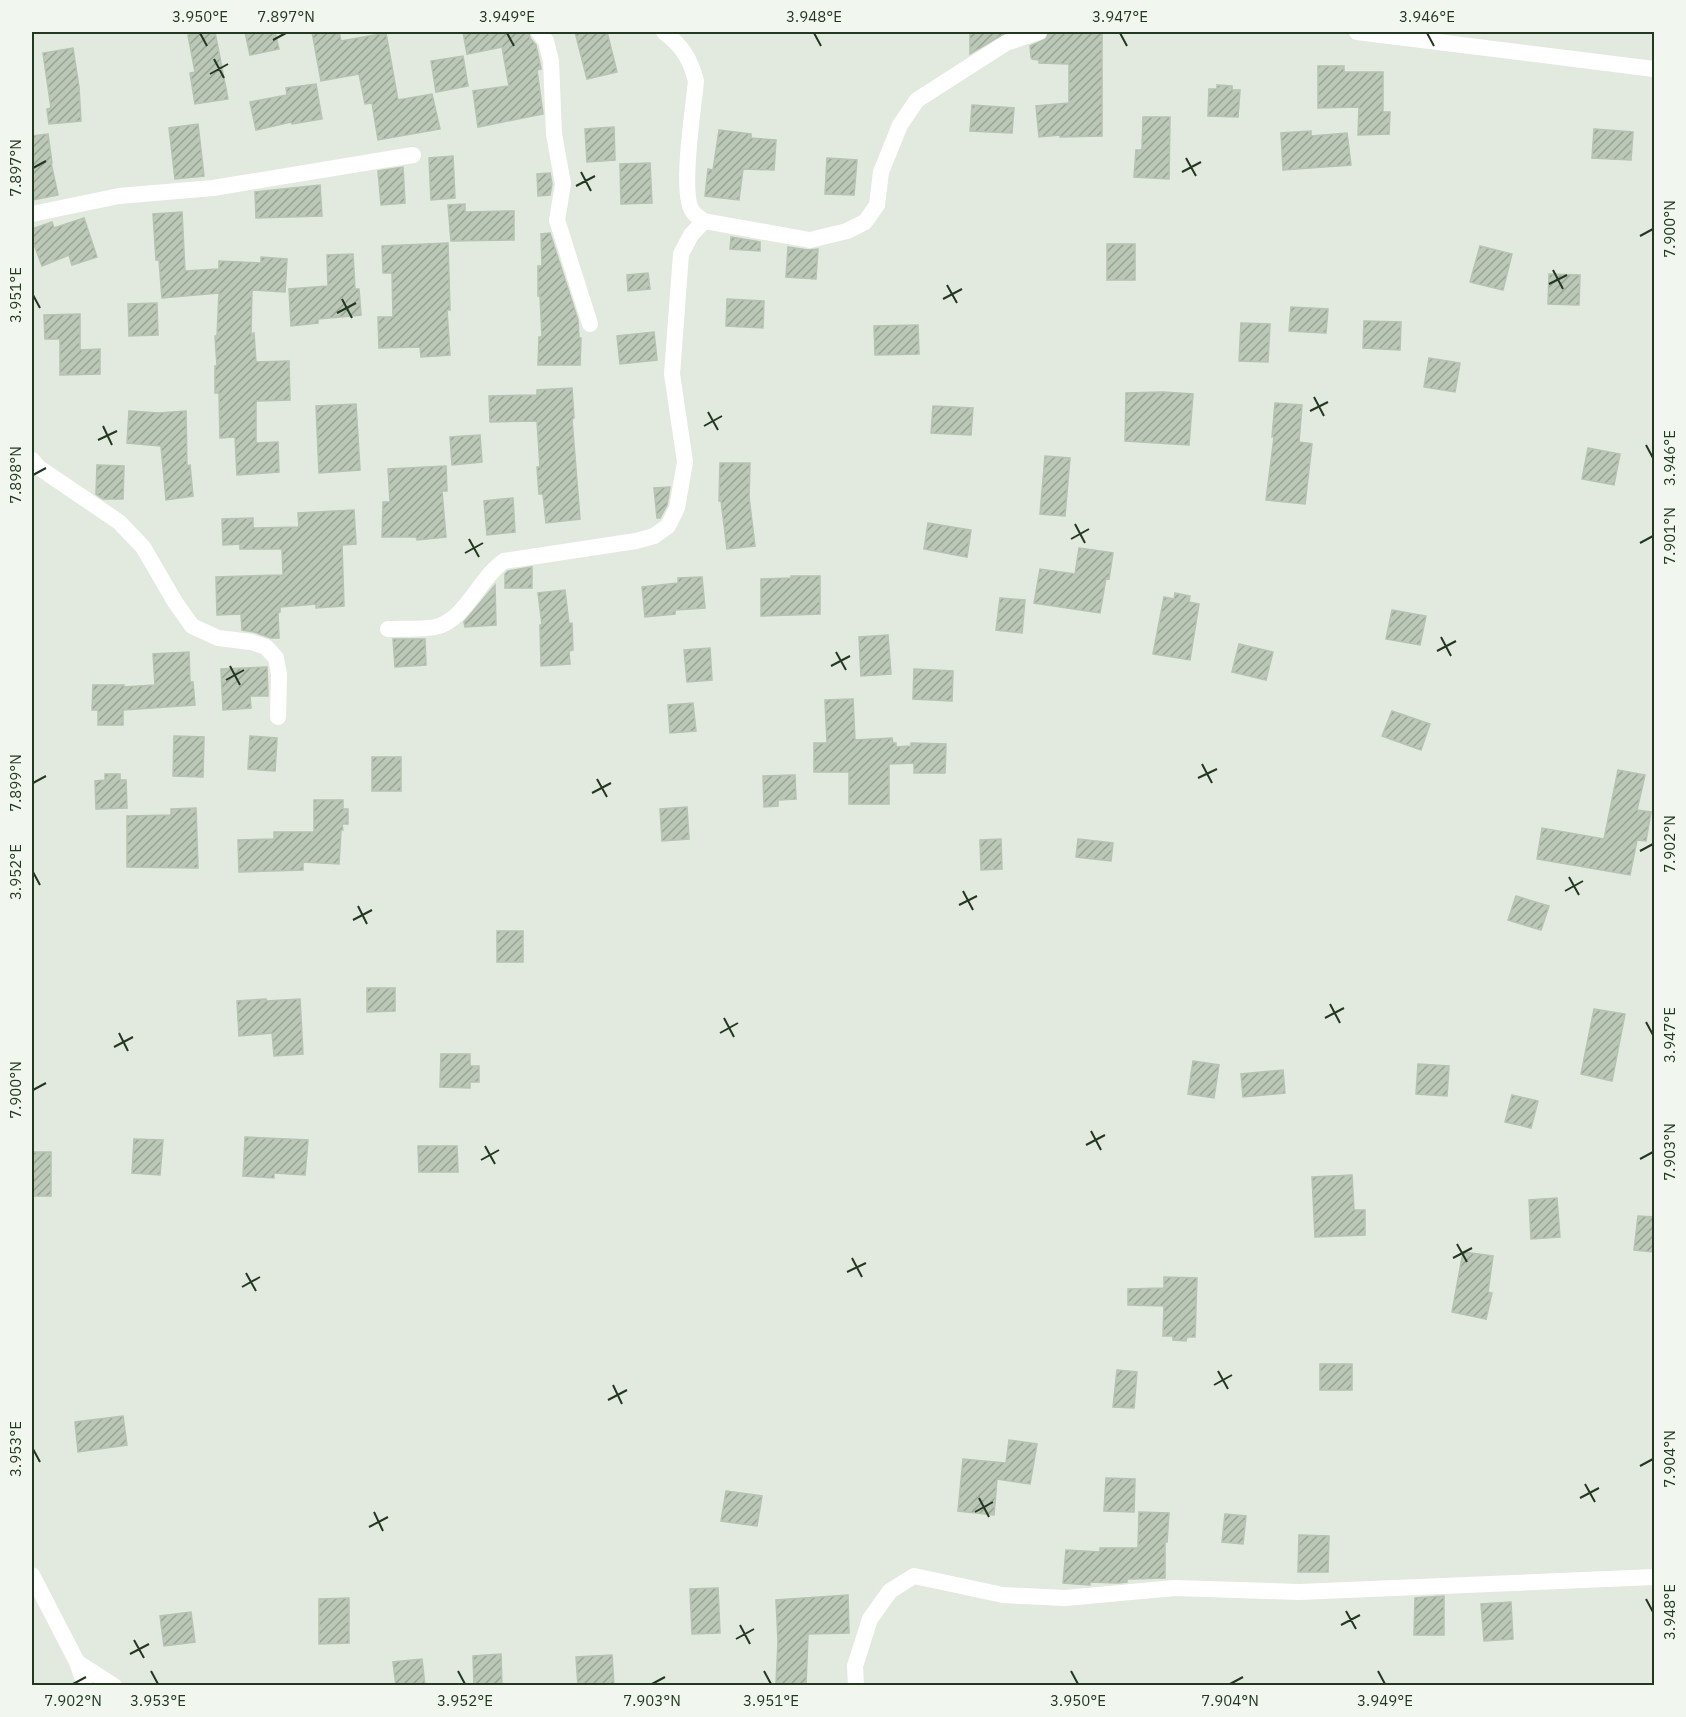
<svg xmlns="http://www.w3.org/2000/svg" width="1686" height="1717" font-family="'IBM Plex Sans',sans-serif">
<defs>
<pattern id="building-hatch" width="6" height="6" patternUnits="userSpaceOnUse" patternTransform="scale(1.5)"><rect width="6" height="6" fill="#bbc7b7"/><path d="M-1 1l2-2M0 6l6-6M5 7l2-2" fill="none" stroke="#98a394"/></pattern>
</defs>
<rect width="100%" height="100%" fill="#e2e9df"/>
<!-- building -->
<path fill="url(#building-hatch)" stroke="#b6c2b2" stroke-width="1.5" d="M207,32H215L228,99L195,104L190,73L195,72L188,35Z
M245,32H275L279,49L250,55Z
M312,32H339L341,41L386,33L398,100L432,94L440,129L378,140L372,103L365,104L359,74L321,81Z
M463,32H529L530,38L536,45L541,69L537,70L543,114L478,127L473,91L509,86L502,47L467,54Z
M575,32H607L617,72L587,79Z
M970,32H1007L970,54Z
M1049,32H1102V136L1060,137V135L1039,137L1036,106L1069,103V64L1039,63V60L1032,59L1031,57L1030,46L1046,39Z
M73,48L79,87L81,121L49,124L47,109L51,108L43,53Z
M463,56L468,86L436,92L431,61Z
M1318,66H1344V72H1383V112H1390L1389,134L1358,135L1359,107L1318,108Z
M316,84L322,119L292,124L291,122L256,130L250,102L287,95L286,88Z
M1217,85L1232,86V90H1240L1238,117L1208,116L1209,89H1217Z
M972,105L1014,108L1012,133L970,131Z
M1143,117H1170L1169,179L1134,177L1136,150H1142Z
M198,124L204,176L175,179L169,128Z
M614,127L615,160L587,162L585,129Z
M1594,129L1633,132L1631,160L1592,158Z
M719,130L751,134V138L776,140L774,170L743,169L739,200L705,196L708,169L713,170Z
M1311,131V136L1347,133L1351,165L1283,170L1281,133Z
M48,134L52,163H51L58,195L32,200V136Z
M453,156L455,198L431,200L429,158Z
M827,158L857,160L854,195L825,194Z
M650,163L652,203L621,204L620,164Z
M403,167L405,203L381,205L378,171Z
M550,173L552,184L550,195L538,196L537,174Z
M320,185L322,216L256,218L255,192Z
M465,204V212L514,211V240L451,241L448,205Z
M182,212L185,271L219,269V261L261,263V257L287,259L285,292L252,290L251,334L254,333L256,362L289,361L290,400L256,401V443L278,442L279,472L237,475L235,437L220,438L219,393H215V366H217L215,336H217L219,293L162,298L159,260H156L153,214Z
M84,218L97,257L72,265L69,255L42,266L32,239V229L52,222L54,228Z
M550,233L578,320L579,338H581L580,365H538L539,337H542L540,296H538V266H542L541,234Z
M731,237L760,242V251L730,249Z
M448,243L450,310H447L450,355L421,357L420,347L379,348L378,317H393L392,273H383L382,246Z
M1107,244H1135V280H1107Z
M1480,246L1512,254L1503,290L1470,282Z
M788,247L808,250L818,249L816,279L786,277Z
M353,254L355,289H359L361,315L318,319V323L291,326L289,289L328,286L327,255Z
M648,273L650,289L628,291L627,275Z
M1549,274L1580,275L1579,305L1548,304Z
M727,299L764,301L763,328L726,326Z
M157,303L158,335L129,336L128,304Z
M1291,307L1328,309L1326,333L1289,331Z
M80,314V350L100,349V374L60,375V339H45L44,315Z
M1364,321L1401,322L1400,350L1363,348Z
M1241,323L1270,324L1268,362L1239,361Z
M918,325L919,354L875,355L874,326Z
M654,332L657,360L620,364L617,336Z
M1429,358L1460,363L1455,392L1424,387Z
M572,388L574,418L572,419L580,519L546,523L543,494H539L537,467H540L537,421L490,422L489,396L537,395V390Z
M1163,392L1193,394L1189,445L1125,441L1126,393Z
M1275,403L1302,405L1299,442L1312,444L1305,504L1266,500L1274,437H1272Z
M356,404L360,470L319,473L316,406Z
M933,406L973,408L971,435L931,433Z
M129,411L159,413L186,411L187,466L190,465L193,496L166,500L161,446L127,443Z
M480,435L482,462L452,465L450,437Z
M1588,448L1620,454L1614,485L1582,479Z
M1045,456L1070,458L1065,516L1040,514Z
M720,463H750L749,497L755,546L727,549L721,501H719Z
M97,465L124,466L123,499H103L96,494Z
M446,466L447,491H442L446,537L417,540L416,537H382L383,502H390L388,469Z
M670,487L667,505L660,518H657L654,488Z
M513,498L515,532L487,535L484,501Z
M354,510L356,544L342,545L344,606L316,608V604L280,607V612L278,613L279,638H271L254,632L242,630L241,614L217,615L216,577L283,575L282,549H240V544L223,545L222,519L253,518V528L299,527L298,513Z
M928,523L971,530L967,557L924,549Z
M1079,548L1113,553L1109,579L1106,578L1100,613L1034,603L1040,569L1075,574Z
M532,567V588H505V574L508,571Z
M791,576H820V614L761,616V579L791,578Z
M702,577L705,608L675,610V614L645,617L642,587L678,583V578Z
M495,585L496,625L465,627L464,622Z
M565,590L569,624L572,623L573,650L569,651L570,664L541,666L540,625H542L538,593Z
M1175,593L1190,596L1189,602L1199,604L1190,660L1153,654L1164,597L1174,599Z
M1000,598L1025,600L1022,633L996,630Z
M1392,610L1426,616L1420,645L1386,639Z
M888,635L891,674L861,676L859,637Z
M393,639H425L426,665L395,667Z
M1239,644L1273,652L1266,680L1232,672Z
M710,648L712,680L687,682L684,650Z
M189,652L190,682H193L195,705L123,710V725H98V710H92L93,685H124V687L155,685L153,654Z
M267,667L268,696H250L251,708L223,710L221,669Z
M914,669L953,671L952,701L913,699Z
M853,699L855,740L892,738L893,743H896V747L911,746V743L946,744L945,773H914V763L889,764V804H849V772H814V743H827L825,700Z
M693,703L696,731L670,733L668,705Z
M1392,711L1430,724L1421,750L1382,736Z
M174,736L204,737L203,777L173,776Z
M250,736L277,738L275,771L248,769Z
M372,757H401V791H372Z
M1618,770L1645,775L1637,810L1651,812L1646,841L1637,840L1630,875L1537,859L1542,828L1604,839Z
M105,774H120V780H126L127,808L96,809L95,781L105,780Z
M795,775L796,799L778,800V806L764,807L763,776Z
M314,800H343V809H348V824H342L343,830H341L339,864L303,862V870L239,872L238,840L274,839V832H314Z
M687,807L689,839L662,841L660,809Z
M196,808L198,868L127,867V816L171,815V809Z
M1001,839L1002,869L981,870L980,840Z
M1078,839L1113,843L1111,861L1076,857Z
M1516,896L1549,906L1541,930L1508,920Z
M497,931H523V962H497Z
M367,988H395V1011L367,1012Z
M266,999V1001L300,999L303,1054L274,1056L272,1033L239,1036L237,1001Z
M1594,1009L1625,1014L1612,1081L1581,1074Z
M441,1054H470V1066H479V1082H470V1088L440,1087Z
M1193,1061L1219,1065L1214,1098L1188,1094Z
M1418,1064L1449,1066L1447,1096L1416,1094Z
M1283,1070L1285,1093L1243,1097L1241,1074Z
M1512,1095L1538,1101L1531,1128L1505,1122Z
M245,1137L308,1140L305,1175L274,1173V1178L243,1176Z
M134,1139L163,1140L160,1175L132,1173Z
M418,1146H457L458,1172H419Z
M32,1152H51V1196H32Z
M1352,1175L1354,1210H1365V1235L1315,1237L1312,1177Z
M1557,1198L1560,1237L1531,1239L1529,1200Z
M1638,1216L1654,1217V1252L1634,1250Z
M1463,1252L1493,1256L1488,1292L1492,1293L1486,1319L1452,1312Z
M1164,1277L1197,1278L1195,1337H1187L1186,1341L1173,1340V1336H1163L1164,1306L1128,1305V1289L1164,1288Z
M1320,1364H1352V1390H1320Z
M1117,1370L1137,1372L1134,1408L1113,1407Z
M123,1416L127,1445L78,1452L75,1422Z
M1009,1440L1037,1444L1030,1484L997,1479L994,1515L958,1511L963,1459L1006,1463Z
M1106,1478L1135,1479L1134,1512L1104,1511Z
M726,1491L762,1496L757,1526L721,1521Z
M1139,1512L1169,1513L1167,1542H1165V1578L1127,1579V1582L1118,1583L1090,1582V1585L1063,1583L1066,1550L1100,1552V1548H1138Z
M1225,1514L1246,1516L1243,1544L1222,1542Z
M1299,1535L1329,1536L1328,1572H1298Z
M718,1588L720,1633L692,1634L690,1589Z
M848,1595L849,1633L808,1634L806,1686L776,1684L778,1641L776,1600Z
M1444,1596V1635H1414L1415,1598Z
M349,1598V1643L319,1644V1599Z
M1511,1602L1513,1639L1484,1641L1481,1604Z
M191,1612L195,1642L164,1646L160,1616Z
M501,1654L502,1686H474L473,1656Z
M612,1655L614,1686H578L576,1657Z
M422,1659L425,1686H396L393,1662Z"/>
<g fill="none" stroke-linecap="round" stroke-linejoin="round">
<!-- minor -->
<path stroke="#fff" stroke-width="16" d="M539,32L546,41L551,61L554,134L563,184L557,220L590,324
M664,32C682,46 690,58 696,81C694,105 679,195 693,212C695,215 700,218 704,221L810,240L847,231L865,222L877,205L881,172L900,125L917,100L1006,43L1039,32
M1357,32L1654,69
M32,214L119,196L213,188L413,155
M32,460L38,467L119,522L143,547L175,602L192,626L218,638L251,642L266,647L276,658L279,674L278,717
M388,629C403,628 420,630 435,627C465,621 479,578 504,561L636,541L654,536L668,526L677,508L685,462L672,374L681,254L691,235L704,221
M32,1575L77,1662L85,1686
M77,1662L114,1686
M856,1686L855,1666L870,1619L890,1591L914,1576L1003,1595L1065,1598L1175,1588L1299,1592L1654,1577"/>
</g>
<!-- ticks -->
<path fill="none" stroke="#233821" stroke-width="2" d="M200,33L207,46M507,33L514,46M814,33L821,46M1120,33L1127,46M1427,33L1434,46M273,40L286,33M214,59L224,78M210,74L228,64M1186,158L1196,176M33,168L46,161M581,172L591,191M1182,172L1201,162M576,186L595,176M1640,236L1653,229M1553,270L1563,289M1549,284L1567,275M947,285L957,303M33,295L40,308M342,299L352,318M943,299L962,289M337,313L356,303M1314,397L1324,416M1310,411L1328,402M708,412L718,430M103,426L112,445M704,426L722,416M98,440L117,431M1646,445L1653,458M33,475L46,468M1075,524L1085,543M469,539L479,557M1071,539L1089,529M1640,543L1653,536M465,553L483,543M1441,637L1451,656M1437,651L1456,641M836,652L846,670M230,666L240,685M831,666L850,656M226,680L244,670M1202,764L1212,783M1198,778L1217,769M597,779L607,797M33,783L46,776M592,793L611,783M1640,851L1653,844M33,872L40,885M1569,877L1579,895M963,891L973,910M1565,891L1583,881M959,905L977,896M358,906L367,924M353,920L372,910M1330,1004L1340,1023M724,1018L734,1037M1325,1018L1344,1008M1646,1022L1653,1035M119,1033L128,1051M720,1033L738,1023M114,1047L133,1037M33,1090L46,1083M1091,1131L1101,1150M1086,1145L1105,1135M485,1146L495,1164M1640,1159L1653,1152M481,1160L499,1150M1457,1244L1467,1262M852,1258L862,1277M1453,1258L1472,1248M847,1272L866,1263M246,1273L256,1291M242,1287L260,1277M1218,1371L1228,1389M613,1385L622,1404M1214,1385L1232,1375M608,1400L627,1390M33,1449L40,1462M1640,1466L1653,1459M1585,1484L1595,1502M979,1498L989,1517M1580,1498L1599,1488M374,1512L383,1531M975,1512L993,1502M369,1527L388,1517M1646,1599L1653,1612M1346,1611L1356,1629M740,1625L750,1644M1341,1625L1360,1615M736,1639L754,1629M134,1640L144,1658M130,1654L149,1644M151,1671L158,1684M458,1671L465,1684M764,1671L771,1684M1071,1671L1078,1684M1378,1671L1385,1684M73,1684L86,1677M652,1684L665,1677M1230,1684L1243,1677"/>
<!-- border -->
<rect width="1686" height="1717" fill="none" stroke="#f1f6ef" stroke-width="66"/>
<rect x="33" y="33" width="1620" height="1651" fill="none" stroke="#233821" stroke-width="2"/>
<g font-size="15" text-anchor="middle" fill="#233821">
<text x="200" y="22">3.950°E</text>
<text x="286" y="22">7.897°N</text>
<text x="507" y="22">3.949°E</text>
<text x="814" y="22">3.948°E</text>
<text x="1120" y="22">3.947°E</text>
<text x="1427" y="22">3.946°E</text>
<text transform="translate(16 168) rotate(-90)" y="5">7.897°N</text>
<text transform="translate(1670 229) rotate(-90)" y="5">7.900°N</text>
<text transform="translate(16 295) rotate(-90)" y="5">3.951°E</text>
<text transform="translate(1670 458) rotate(-90)" y="5">3.946°E</text>
<text transform="translate(16 475) rotate(-90)" y="5">7.898°N</text>
<text transform="translate(1670 536) rotate(-90)" y="5">7.901°N</text>
<text transform="translate(16 783) rotate(-90)" y="5">7.899°N</text>
<text transform="translate(1670 844) rotate(-90)" y="5">7.902°N</text>
<text transform="translate(16 872) rotate(-90)" y="5">3.952°E</text>
<text transform="translate(1670 1035) rotate(-90)" y="5">3.947°E</text>
<text transform="translate(16 1090) rotate(-90)" y="5">7.900°N</text>
<text transform="translate(1670 1152) rotate(-90)" y="5">7.903°N</text>
<text transform="translate(16 1449) rotate(-90)" y="5">3.953°E</text>
<text transform="translate(1670 1459) rotate(-90)" y="5">7.904°N</text>
<text transform="translate(1670 1612) rotate(-90)" y="5">3.948°E</text>
<text x="73" y="1706">7.902°N</text>
<text x="158" y="1706">3.953°E</text>
<text x="465" y="1706">3.952°E</text>
<text x="652" y="1706">7.903°N</text>
<text x="771" y="1706">3.951°E</text>
<text x="1078" y="1706">3.950°E</text>
<text x="1230" y="1706">7.904°N</text>
<text x="1385" y="1706">3.949°E</text>
</g>
</svg>
